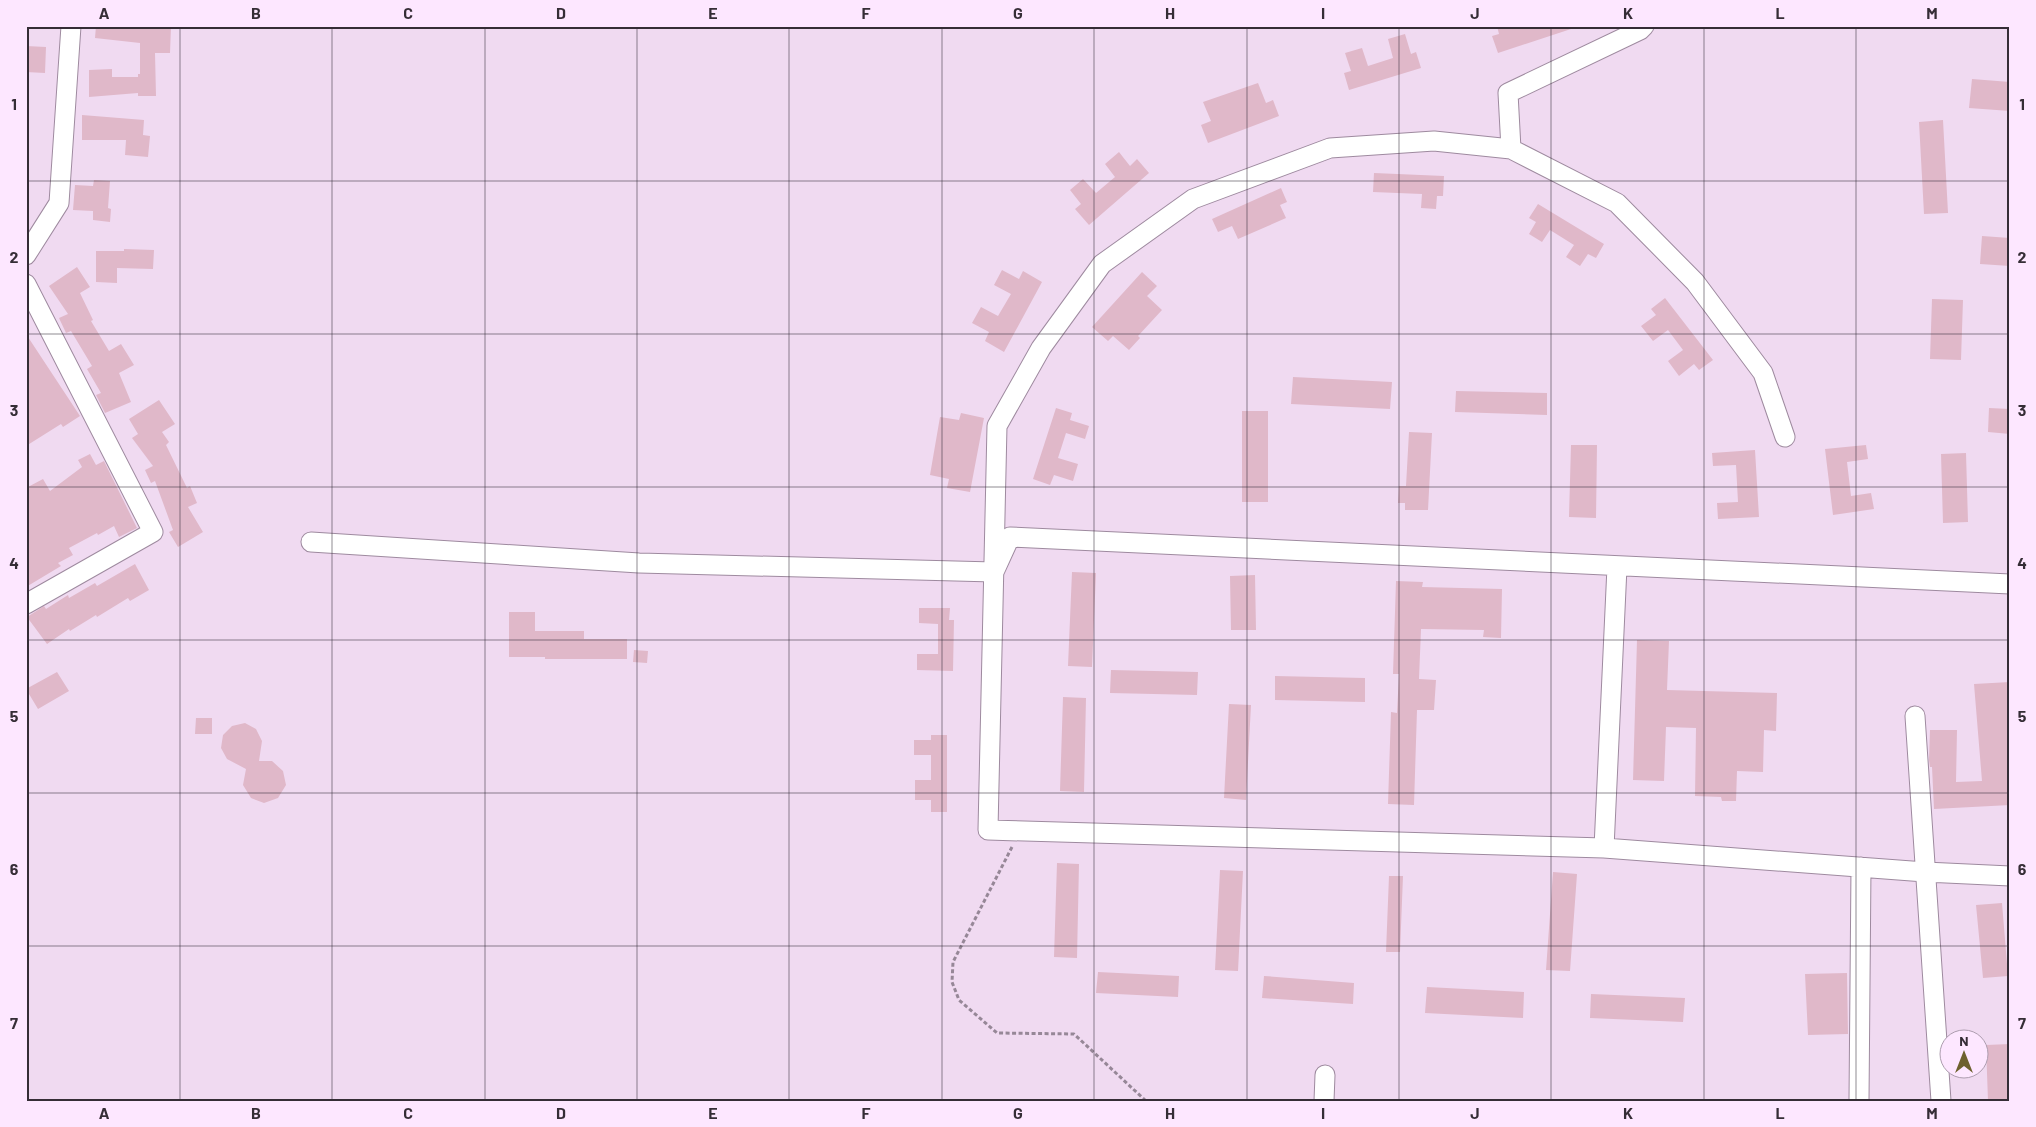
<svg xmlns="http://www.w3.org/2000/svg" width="2036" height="1127" font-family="Barlow,sans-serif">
<rect width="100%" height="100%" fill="#f0daf1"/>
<!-- building -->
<path fill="#e0b8c9" d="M96,26H171L170,53H155L156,96H138V93L89,97V70L112,69V77H138V74H140V43L95,38Z
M1497,26H1571V29L1498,53L1492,36L1499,34Z
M1405,34L1411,54L1416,52L1421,68L1349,90L1344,73L1351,71L1345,53L1362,48L1368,66L1393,58L1388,39Z
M26,46L46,47L45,73L26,72Z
M1972,79L2010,82V111L1969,108Z
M1258,83L1266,103L1273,100L1279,116L1208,143L1201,125L1211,121L1203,102Z
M82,115L144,120L143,135L150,136L148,157L125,155L126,140H82Z
M1943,120L1948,213L1924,214L1919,122Z
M1119,152L1130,166L1137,159L1149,173L1089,225L1075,209L1081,204L1070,190L1083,179L1096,193L1115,177L1105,164Z
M1374,173L1444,176L1443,196H1437L1436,209L1421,208L1422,194L1373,192Z
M94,180L110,181L108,208L111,209L110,222L93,220V211L73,210L75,185L93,186Z
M1281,188L1287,202L1280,205L1286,218L1238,239L1232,226L1218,232L1212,219Z
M1538,204L1604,244L1596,258L1588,254L1580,266L1566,257L1574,245L1550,230L1542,242L1529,234L1536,222L1529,218Z
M1982,236L2010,238V266L1980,264Z
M124,249L154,250L153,269L117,268V283L96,282V251H124Z
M77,267L90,287L80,293L93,320L91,321L109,351L121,344L134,365L119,373L131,402L105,413L96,395L101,393L87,369L92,366L71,331L66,333L59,318L68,314L49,286Z
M1002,270L1019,279L1023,271L1042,282L1004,352L985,341L989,332L972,323L981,307L998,316L1011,294L994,285Z
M1142,272L1157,286L1147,296L1162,310L1138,336L1140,338L1129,350L1113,336L1108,341L1092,327Z
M1665,298L1713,360L1699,370L1694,364L1679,376L1668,361L1683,350L1668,330L1653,341L1641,326L1656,315L1651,309Z
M1932,299L1963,300L1961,360L1930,359Z
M26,334L80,416L63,427L61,424L26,446Z
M1293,377L1392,382L1390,409L1291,404Z
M1456,391L1547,393V415L1455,412Z
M159,400L175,424L162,432L169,442L166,445L187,488L190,486L197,503L188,507L203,532L178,547L169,532L173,530L155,481L151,483L145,470L153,466L132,438L138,434L129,419Z
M1056,408L1072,413L1070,420L1089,426L1085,439L1066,433L1058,458L1078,464L1073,481L1054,475L1050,485L1033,479Z
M1989,408L2010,409V434L1988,432Z
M1242,411H1268V502H1242Z
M961,413L984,418L970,492L947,488L949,479L930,475L940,417L959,420Z
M1409,432L1432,433L1428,510H1405V503H1398L1399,486H1406Z
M1571,445H1597L1596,518L1569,517Z
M1866,445L1868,459L1847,462L1851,496L1871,493L1874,509L1833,515L1825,449Z
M1755,450L1759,517L1718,519L1717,503L1738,502L1736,465L1713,466L1712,453Z
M1966,453L1968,522L1943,523L1941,454Z
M90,454L96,465L104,461L137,528L119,537L114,526L98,535L97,533L69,548L73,555L58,563L61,566L26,587V488L43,479L50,491L82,467L78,460Z
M135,564L149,590L130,601L128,598L97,617L96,615L70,631L69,629L47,644L27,617L44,606L46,609L68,595L69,598L95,583L97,586Z
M1072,572L1096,573L1092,667L1068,666Z
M1255,575L1256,630H1231L1230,576Z
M1396,581L1423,582L1422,587L1502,589L1501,638L1483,637L1484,630L1421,629L1419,679L1436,680L1434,710H1417L1414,805L1388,804L1391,712L1397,713L1399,674H1393Z
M919,608H950L949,620H954L953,671L917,670V654H938V624L919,623Z
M509,612H535V631H584V639H627V659H545V657H509Z
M1637,640L1669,641L1667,690L1777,693L1776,731L1764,730L1763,772L1737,771L1736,801H1722L1721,797L1695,796L1696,728L1666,727L1664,781L1633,780Z
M634,650L648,651L647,663L633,662Z
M1111,670L1198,672L1197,695L1110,693Z
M57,672L69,691L38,709L26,689Z
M1275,676L1365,678V702L1275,700Z
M2010,682V805L1934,809L1932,767H1930L1929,760L1930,730H1957L1956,782L1982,781L1974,684Z
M1063,697L1086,698L1084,792L1060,791Z
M1229,704L1251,705L1246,800L1224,798Z
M196,718H212V734H195Z
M245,723L256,729L262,741L259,761H272L283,771L286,785L278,798L264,803L251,798L243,785L246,769L227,759L221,748L223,735L232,726Z
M931,735H947V812H931V800H915V780H931V755H914V740H931Z
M1057,863L1079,864L1077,958L1054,957Z
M1220,870L1243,871L1238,971L1215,970Z
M1553,872L1577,874L1570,971L1546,970Z
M1389,876H1403L1400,952H1386Z
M2002,903L2008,976L1983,978L1976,905Z
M1098,972L1179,976L1178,997L1096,993Z
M1847,973L1848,1034L1808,1035L1805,974Z
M1264,976L1354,983L1353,1004L1262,998Z
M1427,987L1524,992L1523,1018L1425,1013Z
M1591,994L1685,998L1683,1022L1590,1018Z
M2010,1044V1101H1988L1986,1045Z"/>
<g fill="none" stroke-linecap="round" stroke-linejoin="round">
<!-- street casing -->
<g stroke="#9e8a9f" stroke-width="21">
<path id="street" d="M1511,149L1508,93L1640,30L1644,26
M26,255L59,203L71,26
M26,284L153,532L26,604
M1785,437L1763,373L1695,282L1617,203L1511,149L1434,141L1330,148L1193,199L1102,264L1041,348L997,426L988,830L1604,848L1925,872L2010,876
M311,542L639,563L994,572L1010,537L2010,584
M1915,716L1941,1101
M1604,848L1617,567
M1324,1101L1325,1075
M1859,1101L1861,867"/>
</g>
<!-- path -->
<path stroke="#968797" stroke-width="3" stroke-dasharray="4 2.5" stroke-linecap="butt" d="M1012,847L953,962L952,982L959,1000L997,1033L1074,1034L1146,1101"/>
<!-- street -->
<use href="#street" stroke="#fff" stroke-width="19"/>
</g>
<!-- grid -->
<path fill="none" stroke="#352d36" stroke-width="1" stroke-opacity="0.55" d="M180,26V1101M332,26V1101M485,26V1101M637,26V1101M789,26V1101M942,26V1101M1094,26V1101M1247,26V1101M1399,26V1101M1551,26V1101M1704,26V1101M1856,26V1101M26,181H2010M26,334H2010M26,487H2010M26,640H2010M26,793H2010M26,946H2010"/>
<!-- border -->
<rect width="2036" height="1127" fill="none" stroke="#fde7ff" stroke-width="55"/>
<!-- north arrow -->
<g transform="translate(1964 1054)"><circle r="24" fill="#fde7ff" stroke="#ad9daf"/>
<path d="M0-4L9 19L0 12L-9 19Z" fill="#6e612e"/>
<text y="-8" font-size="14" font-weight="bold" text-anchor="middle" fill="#352d36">N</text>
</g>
<rect x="28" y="28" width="1980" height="1072" fill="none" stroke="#352d36" stroke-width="2"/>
<g font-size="16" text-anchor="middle" font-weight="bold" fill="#352d36">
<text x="104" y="19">A</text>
<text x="256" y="19">B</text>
<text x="408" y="19">C</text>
<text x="561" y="19">D</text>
<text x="713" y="19">E</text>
<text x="866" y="19">F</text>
<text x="1018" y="19">G</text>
<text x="1170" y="19">H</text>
<text x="1323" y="19">I</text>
<text x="1475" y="19">J</text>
<text x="1628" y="19">K</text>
<text x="1780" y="19">L</text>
<text x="1932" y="19">M</text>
<text x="14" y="110">1</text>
<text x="2022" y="110">1</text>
<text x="14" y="263">2</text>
<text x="2022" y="263">2</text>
<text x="14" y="416">3</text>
<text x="2022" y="416">3</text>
<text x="14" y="569">4</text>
<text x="2022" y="569">4</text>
<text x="14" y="722">5</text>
<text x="2022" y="722">5</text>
<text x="14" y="875">6</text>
<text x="2022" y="875">6</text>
<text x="14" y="1029">7</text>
<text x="2022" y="1029">7</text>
<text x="104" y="1119">A</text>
<text x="256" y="1119">B</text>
<text x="408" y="1119">C</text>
<text x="561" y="1119">D</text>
<text x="713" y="1119">E</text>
<text x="866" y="1119">F</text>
<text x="1018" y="1119">G</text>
<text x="1170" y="1119">H</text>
<text x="1323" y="1119">I</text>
<text x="1475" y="1119">J</text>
<text x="1628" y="1119">K</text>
<text x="1780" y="1119">L</text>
<text x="1932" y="1119">M</text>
</g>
</svg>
